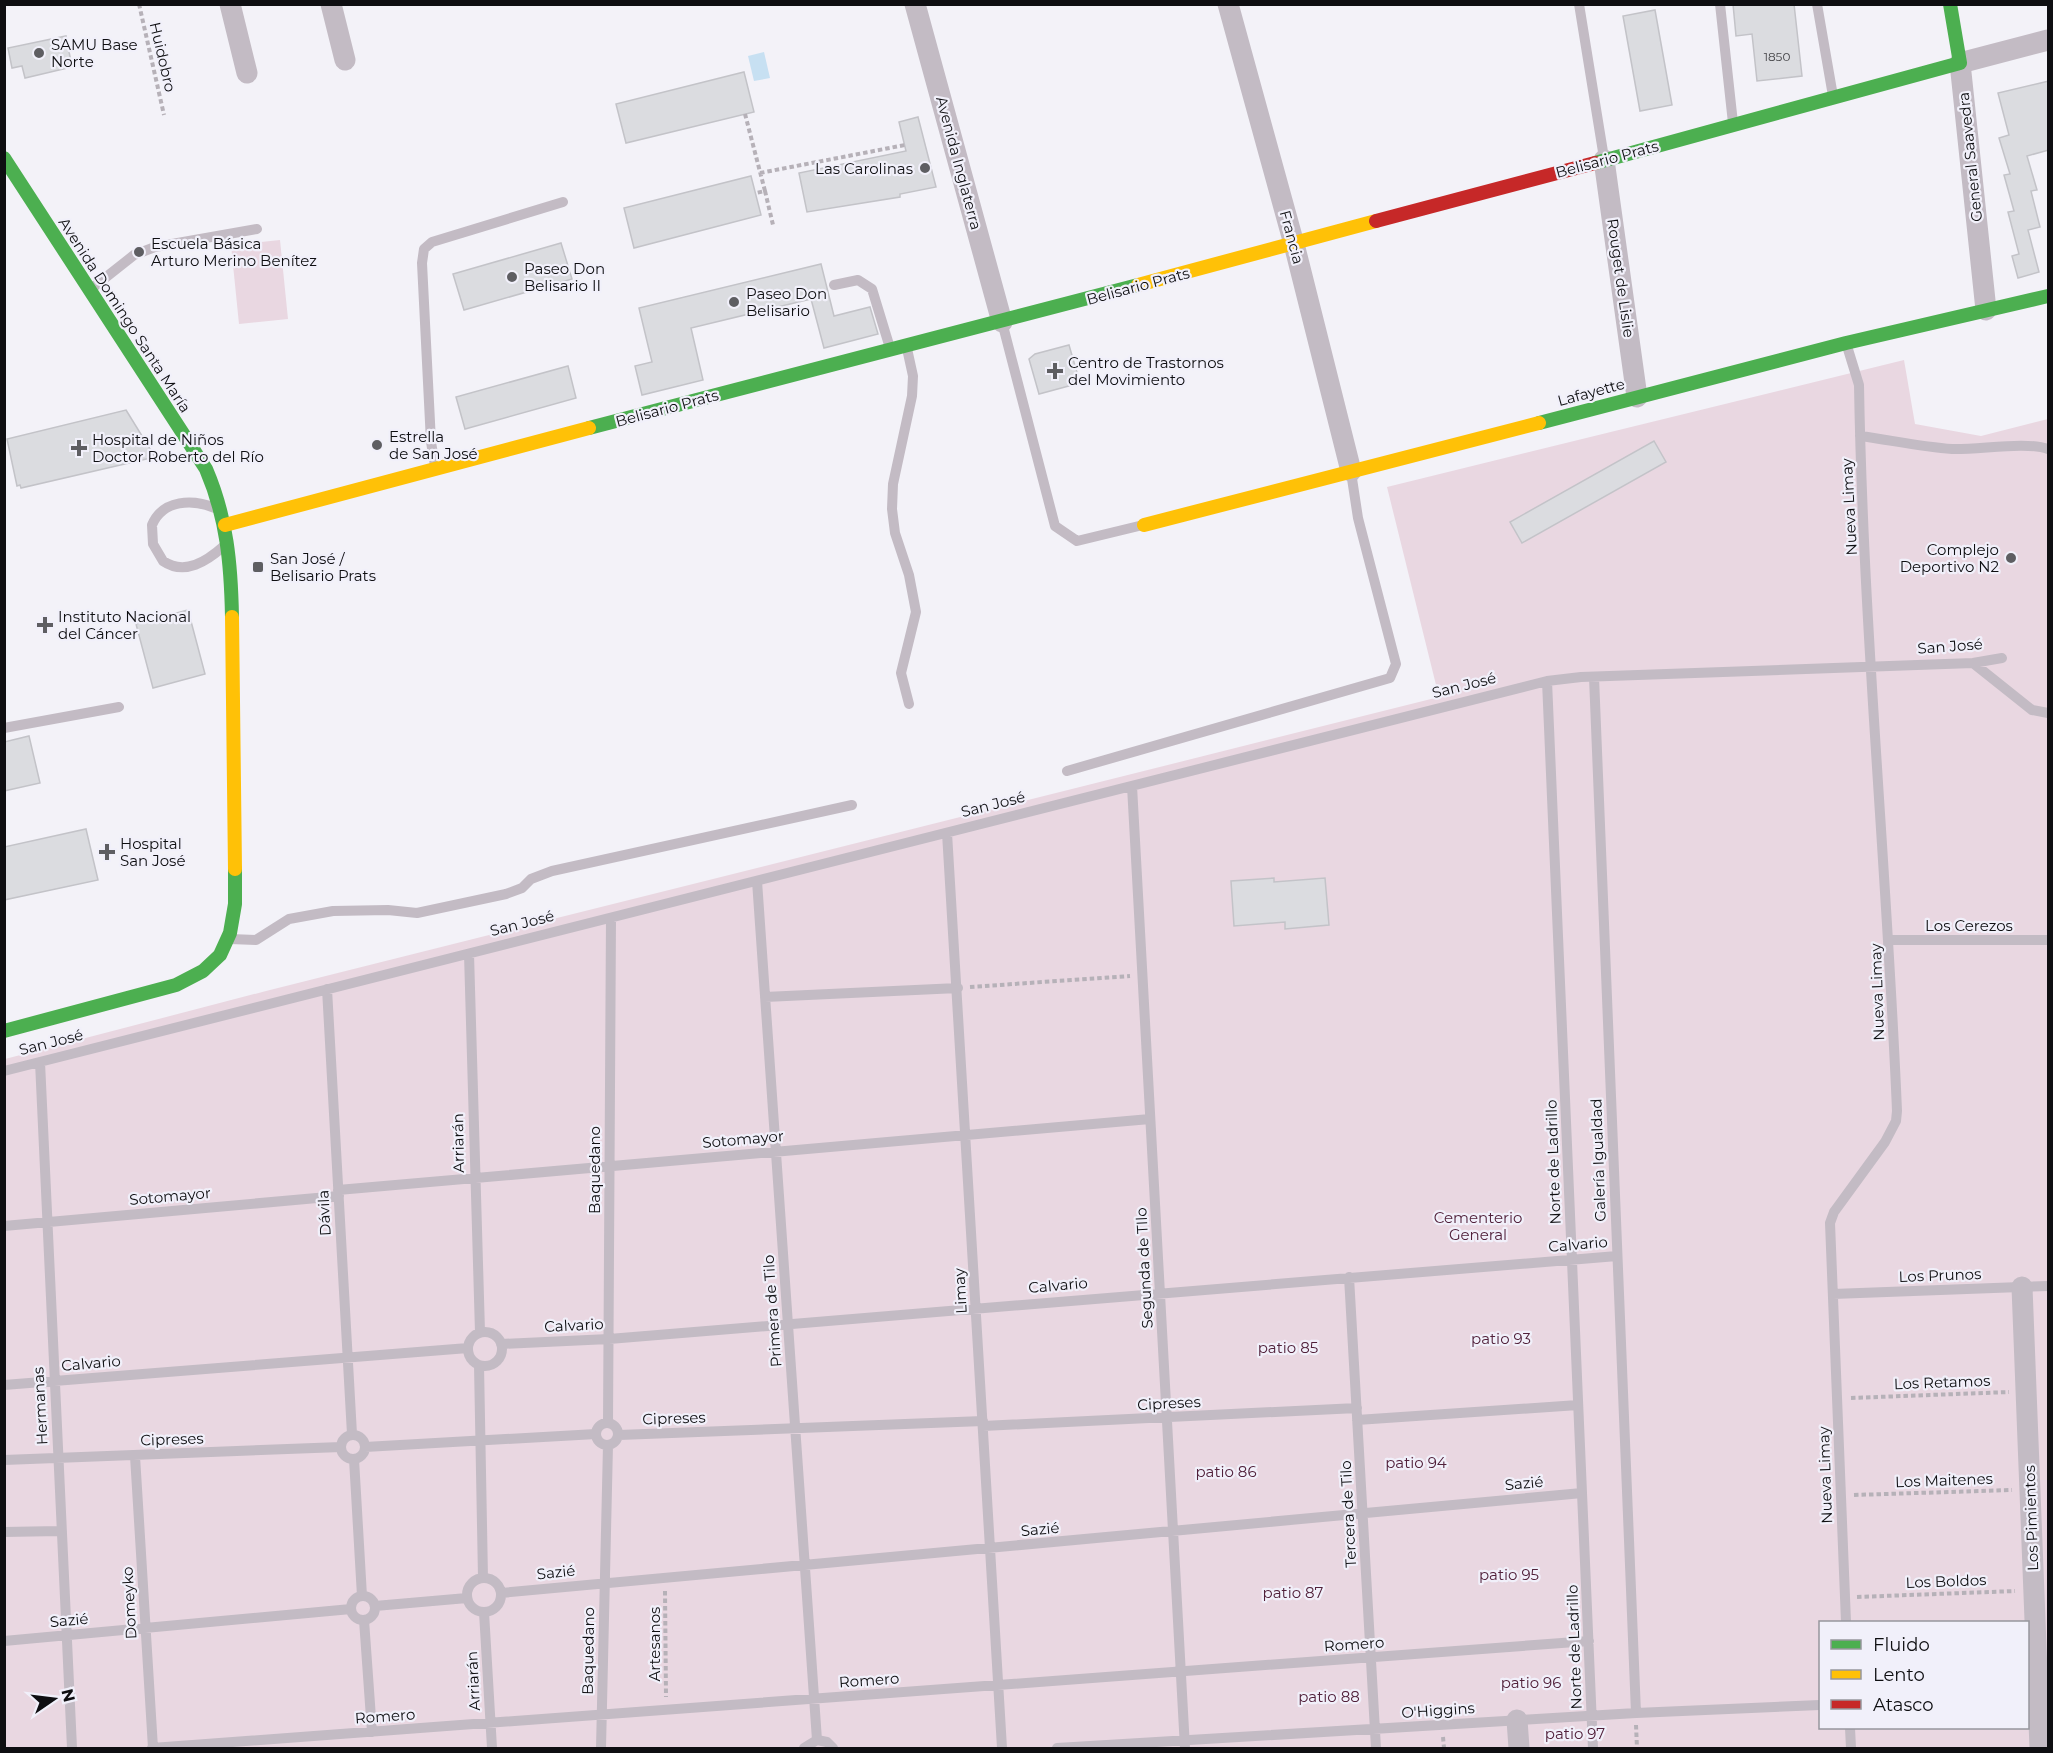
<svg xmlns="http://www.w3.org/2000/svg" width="2053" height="1753" font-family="Montserrat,sans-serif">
<rect width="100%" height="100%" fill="#f3f2f8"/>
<!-- green -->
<path fill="#e9d7e1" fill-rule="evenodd" d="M280,240L288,319L239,324L231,245Z
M1904,360L1915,424L1981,436L2048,419V1748H5V1059L266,991L1439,697L1387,487ZM1820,1622H2028V1728H1820Z"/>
<!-- water -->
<path fill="#c7e0f2" d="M764,52L770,78L754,81L748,56Z"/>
<!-- building -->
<path fill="#dbdce0" stroke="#c3c3c8" stroke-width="1.5" d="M1733,4H1794L1802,76L1757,81L1752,34L1736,36Z
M1655,10L1672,105L1640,111L1623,16Z
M66,36L72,67L25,78L22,66L12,68L8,48Z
M744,72L754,112L626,143L616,104Z
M2049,81V150L2027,156L2037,190L2031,191L2040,227L2028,230L2039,272L2018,278L2012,256L2019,254L2008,212L2014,211L2004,175L2010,174L1999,138L2009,135L1998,93Z
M918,117L936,187L900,194V197L807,212L799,173L906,151L899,122Z
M751,176L761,215L634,248L624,208Z
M561,243L572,279L464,310L453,274Z
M821,264L834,316L870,307L878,334L824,348L811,299L691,328L703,380L642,395L635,366L652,362L639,308Z
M1069,345L1080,383L1039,394L1029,359L1035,354Z
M568,366L576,398L465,429L456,397Z
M126,410L155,457L21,488L20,485L17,486L7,439Z
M1654,441L1666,462L1522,543L1510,522Z
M188,610L205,674L153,688L136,624Z
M29,736L40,783L4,791V742Z
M86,829L98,880L4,900V847Z
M1274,878V882L1325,878L1329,925L1285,929V922L1234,926L1231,881Z"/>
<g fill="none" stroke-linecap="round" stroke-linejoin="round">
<!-- path -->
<path stroke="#b6b1b8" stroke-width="4" stroke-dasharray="4.5 3" stroke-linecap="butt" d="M139,4L164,115
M745,114L765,191L756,193
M760,173L905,145
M765,191L773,225
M970,987L1130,976
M1851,1398L2009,1392
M1854,1495L2012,1490
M665,1591L666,1697
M1857,1597L2015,1591
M1636,1725L1637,1748
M1443,1737L1444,1748"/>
<!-- lane -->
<path stroke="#c3bbc4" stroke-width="10" d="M1579,4L1604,158
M1720,4L1733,123
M1817,4L1833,96
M834,285L858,280L872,289L890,348
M91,289L134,255L155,247L257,229
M1002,322L1055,526L1077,541L1143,525
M906,344L913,376L912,396L893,484L892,509L895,533L909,575L916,612L901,673L909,704
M1860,436C1890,440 1922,447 1952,449C1979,450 2026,441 2048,449
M435,466L431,442L422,263L424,249L432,242L563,202
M215,508C193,499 163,499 152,525L153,544L163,561C185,576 207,561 224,546
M1973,663L2032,710L2048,713
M1594,677L1636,1713
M1547,681L1593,1748
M4,728L119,707
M1067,771L1390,678L1396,664L1358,518L1351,472
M1132,786L1185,1748
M947,833L1002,1748
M757,881L817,1740
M230,939L256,940L289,919L333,911L388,910L417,913L506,894L522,888L531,879L552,871L852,805
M1890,940H2048
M469,954L480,1332
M327,989L352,1434
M765,997L958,988
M40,1062L72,1748
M4,1071L1547,681L1581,677L1973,663L2002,658
M338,1190L1150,1119
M4,1226L339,1196
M1349,1277L1376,1748
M1833,1294L2048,1286
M468 1349a17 17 0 1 1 34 0a17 17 0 1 1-34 0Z
M501,1344L609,1339L1617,1256
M479,1365L483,1578
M4,1385L468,1348
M1357,1420L1578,1405
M596 1434a11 11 0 1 1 22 0a11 11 0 1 1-22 0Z
M608,1423L611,918
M983,1426L1357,1408
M341 1447a12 12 0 1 1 24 0a12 12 0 1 1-24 0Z
M619,1435L983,1421
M365,1447L596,1434
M135,1456L153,1748
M354,1459L362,1596
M4,1460L341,1447
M4,1532L60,1531
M467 1595a17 17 0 1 1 34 0a17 17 0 1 1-34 0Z
M501,1593L1582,1493
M351 1608a12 12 0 1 1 24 0a12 12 0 1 1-24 0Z
M375,1606L467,1598
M484,1612L492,1748
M364,1620L372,1732
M1846,1622L1830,1223L1834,1212L1885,1142L1896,1121L1897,1111C1887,869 1863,627 1859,385L1847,346
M4,1641L351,1609
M1850,1728L1851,1748
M152,1748L1589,1641
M601,1748L608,1445
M804,1748L817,1740L827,1742L833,1748
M1057,1748L1636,1713L1820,1705"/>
<!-- street -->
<path stroke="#c3bbc4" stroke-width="21" d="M230,4L247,73
M331,4L345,60
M915,4L1002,322
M1228,4L1294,244L1351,471
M1604,160L1637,397
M1986,310L1960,63L2048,40
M2022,1287L2040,1748
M1517,1720L1519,1748"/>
<!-- fast -->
<path stroke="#4caf50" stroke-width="14" d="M4,158L206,469C227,518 231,564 232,617
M1595,163L1960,63L1950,4
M1539,423L1846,343L2048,296
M589,428L1138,285
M4,1031L176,985L203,971L220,955L230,933L235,904V869"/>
<!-- slow -->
<path stroke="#ffc107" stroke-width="14" d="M1138,285L1376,221
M225,525L589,428
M1144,525L1539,423
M232,617L235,869"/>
<!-- jam -->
<path stroke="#c62828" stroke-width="14" d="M1376,221L1595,163"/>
</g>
<!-- markers -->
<g fill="#5e5e62" stroke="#f1f0fa" stroke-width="2">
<circle cx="39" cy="53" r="6"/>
<circle cx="925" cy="168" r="6"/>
<circle cx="139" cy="252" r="6"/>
<circle cx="512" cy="277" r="6"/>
<circle cx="734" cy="302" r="6"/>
<path d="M1052 362h6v6h6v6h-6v6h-6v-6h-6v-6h6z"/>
<circle cx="377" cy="445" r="6"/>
<path d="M76 439h6v6h6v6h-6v6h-6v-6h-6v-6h6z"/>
<circle cx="2011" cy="558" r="6"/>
<rect x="252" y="561" width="12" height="12" rx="3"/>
<path d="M42 616h6v6h6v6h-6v6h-6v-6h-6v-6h6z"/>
<path d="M104 843h6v6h6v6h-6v6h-6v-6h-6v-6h6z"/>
</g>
<g text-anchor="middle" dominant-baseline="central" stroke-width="4.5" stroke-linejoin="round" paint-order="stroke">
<!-- number labels -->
<g font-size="12" fill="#444447">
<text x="1777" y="56">1850</text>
</g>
<!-- poi labels -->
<g font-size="15" fill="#0e0e11" stroke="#f1f0fa" text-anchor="start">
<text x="51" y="44">SAMU Base<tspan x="51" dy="17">Norte</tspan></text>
<text x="913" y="168" text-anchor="end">Las Carolinas</text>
<text x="151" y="243">Escuela Básica<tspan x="151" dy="17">Arturo Merino Benítez</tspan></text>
<text x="524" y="268">Paseo Don<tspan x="524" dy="17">Belisario II</tspan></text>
<text x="746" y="293">Paseo Don<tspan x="746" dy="17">Belisario</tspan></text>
<text x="1068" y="362">Centro de Trastornos<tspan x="1068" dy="17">del Movimiento</tspan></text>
<text x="389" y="436">Estrella<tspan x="389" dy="17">de San José</tspan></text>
<text x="92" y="439">Hospital de Niños<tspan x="92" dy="17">Doctor Roberto del Río</tspan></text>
<text x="1999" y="549" text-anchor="end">Complejo<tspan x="1999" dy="17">Deportivo N2</tspan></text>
<text x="270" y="558">San José /<tspan x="270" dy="17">Belisario Prats</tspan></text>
<text x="58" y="616">Instituto Nacional<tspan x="58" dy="17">del Cáncer</tspan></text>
<text x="120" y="843">Hospital<tspan x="120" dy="17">San José</tspan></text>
</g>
<!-- street labels -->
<g font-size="15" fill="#0e0e11" stroke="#f1f0fa">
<text transform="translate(163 57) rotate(77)">Huidobro</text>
<text transform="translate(1970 157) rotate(-96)">General Saavedra</text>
<text transform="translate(1607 159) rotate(-15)">Belisario Prats</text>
<text transform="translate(959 163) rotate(75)">Avenida Inglaterra</text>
<text transform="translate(1292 237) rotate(75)">Francia</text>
<text transform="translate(1621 278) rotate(82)">Rouget de Lislie</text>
<text transform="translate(1138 286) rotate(-15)">Belisario Prats</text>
<text transform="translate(125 315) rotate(57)">Avenida Domingo Santa María</text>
<text transform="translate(1591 392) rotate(-15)">Lafayette</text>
<text transform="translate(667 408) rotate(-15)">Belisario Prats</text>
<text transform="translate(1849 507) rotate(-93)">Nueva Limay</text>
<text transform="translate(1950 646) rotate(-4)">San José</text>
<text transform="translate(1464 685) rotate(-14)">San José</text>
<text transform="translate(993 804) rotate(-14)">San José</text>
<text transform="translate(522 923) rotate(-14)">San José</text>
<text x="1969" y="925">Los Cerezos</text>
<text transform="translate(1877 992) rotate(-92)">Nueva Limay</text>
<text transform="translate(51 1042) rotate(-14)">San José</text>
<text transform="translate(743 1139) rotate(-5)">Sotomayor</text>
<text transform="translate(458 1143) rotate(-91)">Arriarán</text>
<text transform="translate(1598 1160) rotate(-92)">Galería Igualdad</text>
<text transform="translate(1553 1162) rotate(-92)">Norte de Ladrillo</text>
<text transform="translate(594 1170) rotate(-90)">Baquedano</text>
<text transform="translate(170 1196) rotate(-5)">Sotomayor</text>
<text transform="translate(324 1213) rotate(-93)">Dávila</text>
<text transform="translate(1578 1244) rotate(-5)">Calvario</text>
<text transform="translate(1144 1268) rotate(-93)">Segunda de TIlo</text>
<text transform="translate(1940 1275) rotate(-2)">Los Prunos</text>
<text transform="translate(1058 1285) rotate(-5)">Calvario</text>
<text transform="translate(960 1291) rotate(-93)">Limay</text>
<text transform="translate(772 1311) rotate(-94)">Primera de Tilo</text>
<text transform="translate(574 1325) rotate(-3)">Calvario</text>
<text transform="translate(91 1363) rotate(-5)">Calvario</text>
<text transform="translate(1942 1382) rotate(-2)">Los Retamos</text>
<text transform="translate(1169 1403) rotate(-3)">Cipreses</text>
<text transform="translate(40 1406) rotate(-93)">Hermanas</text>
<text transform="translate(674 1418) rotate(-2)">Cipreses</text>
<text transform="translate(172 1439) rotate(-2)">Cipreses</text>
<text transform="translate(1825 1475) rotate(-92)">Nueva Limay</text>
<text transform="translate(1944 1480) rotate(-2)">Los Maitenes</text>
<text transform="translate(1524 1483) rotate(-5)">Sazié</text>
<text transform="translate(1348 1514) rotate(-93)">Tercera de Tilo</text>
<text transform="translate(2031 1518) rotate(-92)">Los Pimientos</text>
<text transform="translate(1040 1529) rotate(-5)">Sazié</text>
<text transform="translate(556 1572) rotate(-6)">Sazié</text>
<text transform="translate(1946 1581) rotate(-2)">Los Boldos</text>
<text transform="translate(129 1603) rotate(-93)">Domeyko</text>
<text transform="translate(69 1620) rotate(-5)">Sazié</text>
<text transform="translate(654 1644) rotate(-90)">Artesanos</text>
<text transform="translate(1354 1644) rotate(-4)">Romero</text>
<text transform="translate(1574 1647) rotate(-92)">Norte de Ladrillo</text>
<text transform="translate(588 1651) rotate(-89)">Baquedano</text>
<text transform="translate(869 1680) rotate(-4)">Romero</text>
<text transform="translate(473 1681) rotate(-93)">Arriarán</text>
<text transform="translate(1438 1710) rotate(-4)">O'Higgins</text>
<text transform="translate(385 1716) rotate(-4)">Romero</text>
</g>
<!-- park labels -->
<g font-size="15" fill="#51203a" stroke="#f1f0fa">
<text x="1478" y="1217">Cementerio<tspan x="1478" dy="17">General</tspan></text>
<text x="1501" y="1338">patio 93</text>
<text x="1288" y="1347">patio 85</text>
<text x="1416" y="1462">patio 94</text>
<text x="1226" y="1471">patio 86</text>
<text x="1509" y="1574">patio 95</text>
<text x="1293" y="1592">patio 87</text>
<text x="1531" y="1682">patio 96</text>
<text x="1329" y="1696">patio 88</text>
<text x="1575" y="1733">patio 97</text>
</g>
</g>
<!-- border -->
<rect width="2053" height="1753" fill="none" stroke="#0e0e11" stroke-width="12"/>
<!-- legend -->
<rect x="1819" y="1621" width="210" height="108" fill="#f1f0fa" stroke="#96969d" stroke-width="1.5"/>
<rect x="1831" y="1640" width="30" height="9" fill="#4caf50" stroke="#96969d" stroke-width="1.5"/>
<text x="1873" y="1651" font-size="18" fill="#0e0e11">Fluido</text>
<rect x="1831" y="1670" width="30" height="9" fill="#ffc107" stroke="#96969d" stroke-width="1.5"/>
<text x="1873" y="1681" font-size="18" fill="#0e0e11">Lento</text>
<rect x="1831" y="1700" width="30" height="9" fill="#c62828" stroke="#96969d" stroke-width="1.5"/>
<text x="1873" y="1711" font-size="18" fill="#0e0e11">Atasco</text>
<!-- north arrow -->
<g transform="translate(54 1699) rotate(76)" stroke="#f1f0fa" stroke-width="4.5" paint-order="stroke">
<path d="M0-4.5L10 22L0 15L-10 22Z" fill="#0e0e11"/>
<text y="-9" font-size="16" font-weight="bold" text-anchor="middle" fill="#0e0e11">N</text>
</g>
</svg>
